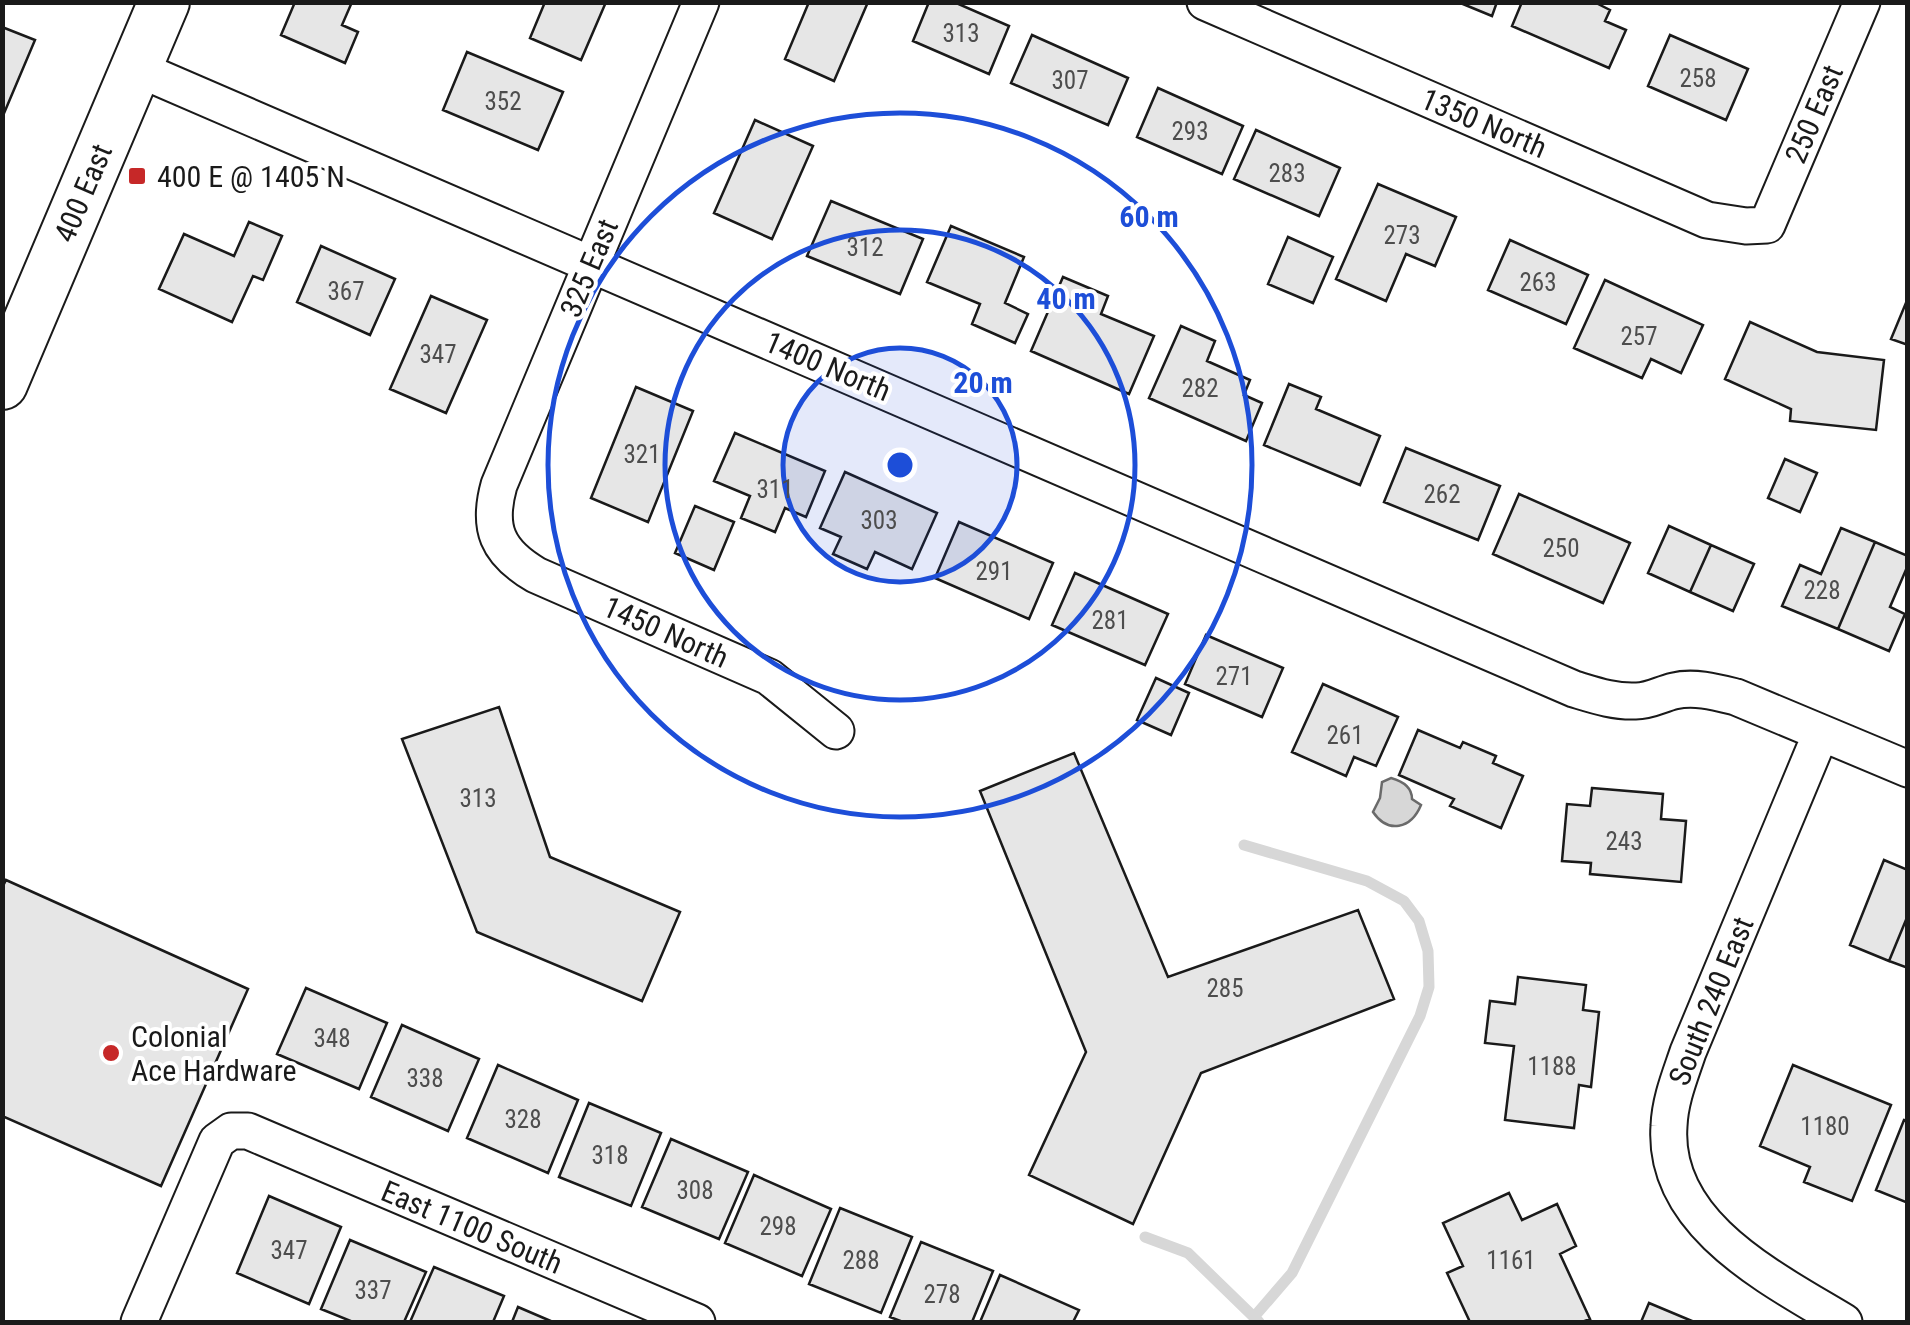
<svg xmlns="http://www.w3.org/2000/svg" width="1910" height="1325" font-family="'Roboto Condensed',sans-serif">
<rect width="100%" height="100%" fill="#fff"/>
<!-- water -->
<path fill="#d7d7d7" stroke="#6a6a6a" stroke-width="2.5" d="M1391,778C1402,781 1412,787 1412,799L1421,805C1411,829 1388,834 1373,812L1380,798L1382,782Z"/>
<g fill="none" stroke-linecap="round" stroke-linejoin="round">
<!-- stream -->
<path stroke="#d7d7d7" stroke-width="11" d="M1244,845L1367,881L1404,901L1419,921L1428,951L1429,987L1420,1016L1292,1273L1254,1317
M1145,1237L1188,1253L1259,1322"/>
</g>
<!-- building -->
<path fill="#e6e6e6" stroke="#1a1a1a" stroke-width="2.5" d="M295,2H352L342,25L358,32L345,63L281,35Z
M545,2H606L581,60L530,38Z
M809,2H868L834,81L785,59Z
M929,2H954L1009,26L989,74L913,41Z
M1458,2H1497L1492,16Z
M1522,2H1594L1610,10L1605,21L1626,30L1609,68L1512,26Z
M2,27L35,40L2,118Z
M1032,35L1128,78L1108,125L1011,83Z
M1670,35L1748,69L1726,120L1648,86Z
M467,52L563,92L538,150L443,110Z
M1158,88L1243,126L1222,174L1137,137Z
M755,120L813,146L772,239L714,213Z
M1256,130L1340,168L1319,216L1234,179Z
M1378,184L1456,217L1435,266L1406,254L1386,301L1336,279Z
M831,201L923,239L900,294L807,256Z
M249,222L282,236L263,280L253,276L232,322L159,289L184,234L234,256Z
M951,226L1024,257L1005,303L1028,314L1015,343L972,324L980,304L927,282Z
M1288,237L1333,257L1313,303L1268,284Z
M1510,240L1588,275L1566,324L1488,290Z
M321,246L395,279L370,335L297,302Z
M1063,277L1108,296L1101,314L1154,336L1129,394L1031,351Z
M1605,280L1703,325L1681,373L1651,359L1642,378L1574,348Z
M431,296L487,320L446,413L390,389Z
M1908,298V345L1891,339Z
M1750,322L1817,352L1884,360L1876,430L1790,421L1791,409L1725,379Z
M1181,326L1215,341L1207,361L1250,380L1244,395L1262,403L1246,441L1149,398Z
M1289,384L1321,397L1316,409L1380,436L1360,485L1264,445Z
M636,387L693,411L648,522L591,498Z
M735,433L825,471L806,517L785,508L775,532L741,518L750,496L714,481Z
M1406,448L1500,486L1478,540L1384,502Z
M1785,459L1817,473L1800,512L1768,498Z
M845,472L937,513L912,569L875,552L867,569L833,554L841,537L820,528Z
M1519,494L1630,543L1603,603L1493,554Z
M695,506L734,522L714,570L675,553Z
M959,522L1053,563L1029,619L935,578Z
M1669,526L1711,545L1690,592L1648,573Z
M1841,528L1875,542L1838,629L1782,606L1800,565L1821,574Z
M1875,542L1908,556V565L1890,607L1905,614L1889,651L1838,629Z
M1711,545L1754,564L1733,611L1690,592Z
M1075,573L1168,614L1145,665L1052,625Z
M1206,635L1283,668L1262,717L1185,684Z
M1156,678L1189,693L1171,735L1137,720Z
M1323,684L1398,717L1376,766L1354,757L1346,776L1292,752Z
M499,707L550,857L680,912L642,1001L477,932L402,739Z
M1418,730L1460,748L1463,742L1496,756L1493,763L1523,776L1501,828L1450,806L1454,799L1399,775Z
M1074,753L1168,977L1358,910L1394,999L1201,1073L1133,1224L1029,1175L1086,1052L980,791Z
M1592,788L1663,794L1661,819L1686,821L1681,882L1590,874L1591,863L1562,861L1567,804L1590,806Z
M1884,860L1908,870V915L1889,961L1850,945Z
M6,880L248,989L161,1186L2,1116V888Z
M1908,915V968L1889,961Z
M1518,977L1586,985L1583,1010L1599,1012L1591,1087L1579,1085L1574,1128L1505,1120L1514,1046L1485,1043L1490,1001L1515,1004Z
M306,988L387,1023L359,1089L277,1054Z
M402,1025L479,1059L448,1131L371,1097Z
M498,1065L578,1100L548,1173L467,1138Z
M1793,1065L1891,1105L1852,1201L1804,1182L1810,1167L1760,1146Z
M589,1103L661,1133L631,1206L559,1177Z
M1904,1120L1908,1121V1203L1876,1190Z
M671,1139L748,1172L719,1239L642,1207Z
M754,1175L831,1209L802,1276L725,1243Z
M1509,1193L1522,1220L1557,1204L1576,1246L1560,1254L1590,1319L1582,1322H1470L1447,1273L1463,1266L1443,1223Z
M269,1196L341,1227L309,1304L237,1273Z
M840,1208L912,1237L881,1313L809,1284Z
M350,1240L426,1272L404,1322H353L321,1309Z
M921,1242L993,1271L972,1322H903L890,1317Z
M434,1267L504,1296L493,1322H410Z
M1000,1275L1079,1310L1073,1322H980Z
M1649,1303L1692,1321L1691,1322H1641Z
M518,1307L553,1322H512Z"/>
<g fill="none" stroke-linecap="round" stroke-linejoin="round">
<!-- minor casing -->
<g stroke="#1a1a1a" stroke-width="39">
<path id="minor" d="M701,2L499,485C487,528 497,552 536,575L769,677L836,731
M1205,2L1707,220L1746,226L1767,225L1862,2
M136,68L1574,689C1594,695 1614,702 1636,701C1650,701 1661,694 1674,691C1694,686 1716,692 1736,697L1908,769
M1821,733L1688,1052C1680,1076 1670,1100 1669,1126C1662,1225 1773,1279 1844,1322
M139,1322L217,1141L231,1131H248L697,1322"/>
</g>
<!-- secondary casing -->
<g stroke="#1a1a1a" stroke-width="54">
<path id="secondary" d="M2,384L164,2"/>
</g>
<!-- minor -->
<use href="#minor" stroke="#fff" stroke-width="35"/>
<!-- secondary -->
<use href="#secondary" stroke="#fff" stroke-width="50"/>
</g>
<!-- distance rings -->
<circle cx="900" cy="465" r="117" fill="#1d4ed8" fill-opacity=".12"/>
<g fill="none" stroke="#1d4ed8" stroke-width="5">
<circle cx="900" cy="465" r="117"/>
<circle cx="900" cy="465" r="235"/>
<circle cx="900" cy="465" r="352"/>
</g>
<!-- markers -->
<g fill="#c62828" stroke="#fff" stroke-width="4">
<rect x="127" y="166" width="20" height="20" rx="5"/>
<circle cx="111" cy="1053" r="10"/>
</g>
<g text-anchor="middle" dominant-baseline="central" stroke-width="8" stroke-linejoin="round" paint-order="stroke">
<!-- number labels -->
<g font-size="25" fill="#4d4d4d">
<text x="961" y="33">313</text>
<text x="1698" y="78">258</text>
<text x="1070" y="80">307</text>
<text x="503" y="101">352</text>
<text x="1190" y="131">293</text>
<text x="1287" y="173">283</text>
<text x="1402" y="235">273</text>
<text x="865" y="247">312</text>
<text x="1538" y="282">263</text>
<text x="346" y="291">367</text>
<text x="1639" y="336">257</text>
<text x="438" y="354">347</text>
<text x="1200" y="388">282</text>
<text x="642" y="454">321</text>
<text x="775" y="489">311</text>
<text x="1442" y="494">262</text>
<text x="879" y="520">303</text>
<text x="1561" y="548">250</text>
<text x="994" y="571">291</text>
<text x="1822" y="590">228</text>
<text x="1110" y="620">281</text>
<text x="1234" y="676">271</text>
<text x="1345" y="735">261</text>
<text x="478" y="798">313</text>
<text x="1624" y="841">243</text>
<text x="1225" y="988">285</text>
<text x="332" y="1038">348</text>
<text x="1552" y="1066">1188</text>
<text x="425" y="1078">338</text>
<text x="523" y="1119">328</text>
<text x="1825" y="1126">1180</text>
<text x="610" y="1155">318</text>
<text x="695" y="1190">308</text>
<text x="778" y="1226">298</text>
<text x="289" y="1250">347</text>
<text x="861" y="1260">288</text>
<text x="1511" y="1260">1161</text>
<text x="373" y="1290">337</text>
<text x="942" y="1294">278</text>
</g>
<!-- street labels -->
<g font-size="30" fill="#1a1a1a" stroke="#fff">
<text transform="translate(1814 114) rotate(-67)">250 East</text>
<text transform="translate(1484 123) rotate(23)">1350 North</text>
<text transform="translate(83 193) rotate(-67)">400 East</text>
<text transform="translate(589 268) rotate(-67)">325 East</text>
<text transform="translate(828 366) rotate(23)">1400 North</text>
<text transform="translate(666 632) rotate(24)">1450 North</text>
<text transform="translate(1711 1001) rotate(-68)">South 240 East</text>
<text transform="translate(472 1227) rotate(23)">East 1100 South</text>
</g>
<!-- poi labels -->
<g font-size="30" fill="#1a1a1a" stroke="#fff" text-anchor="start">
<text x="157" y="176">400 E @ 1405 N</text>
<text x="131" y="1036">Colonial<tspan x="131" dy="34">Ace Hardware</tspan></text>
</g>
</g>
<circle cx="900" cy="465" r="15" fill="#1d4ed8" stroke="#fff" stroke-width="5"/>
<g font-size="30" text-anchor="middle" font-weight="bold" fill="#1d4ed8" stroke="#fff" stroke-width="8" stroke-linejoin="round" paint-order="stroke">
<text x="1149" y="227">60 m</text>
<text x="1066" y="309">40 m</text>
<text x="983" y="393">20 m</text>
</g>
<!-- border -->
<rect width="1910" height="1325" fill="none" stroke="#1a1a1a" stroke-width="10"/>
</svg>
